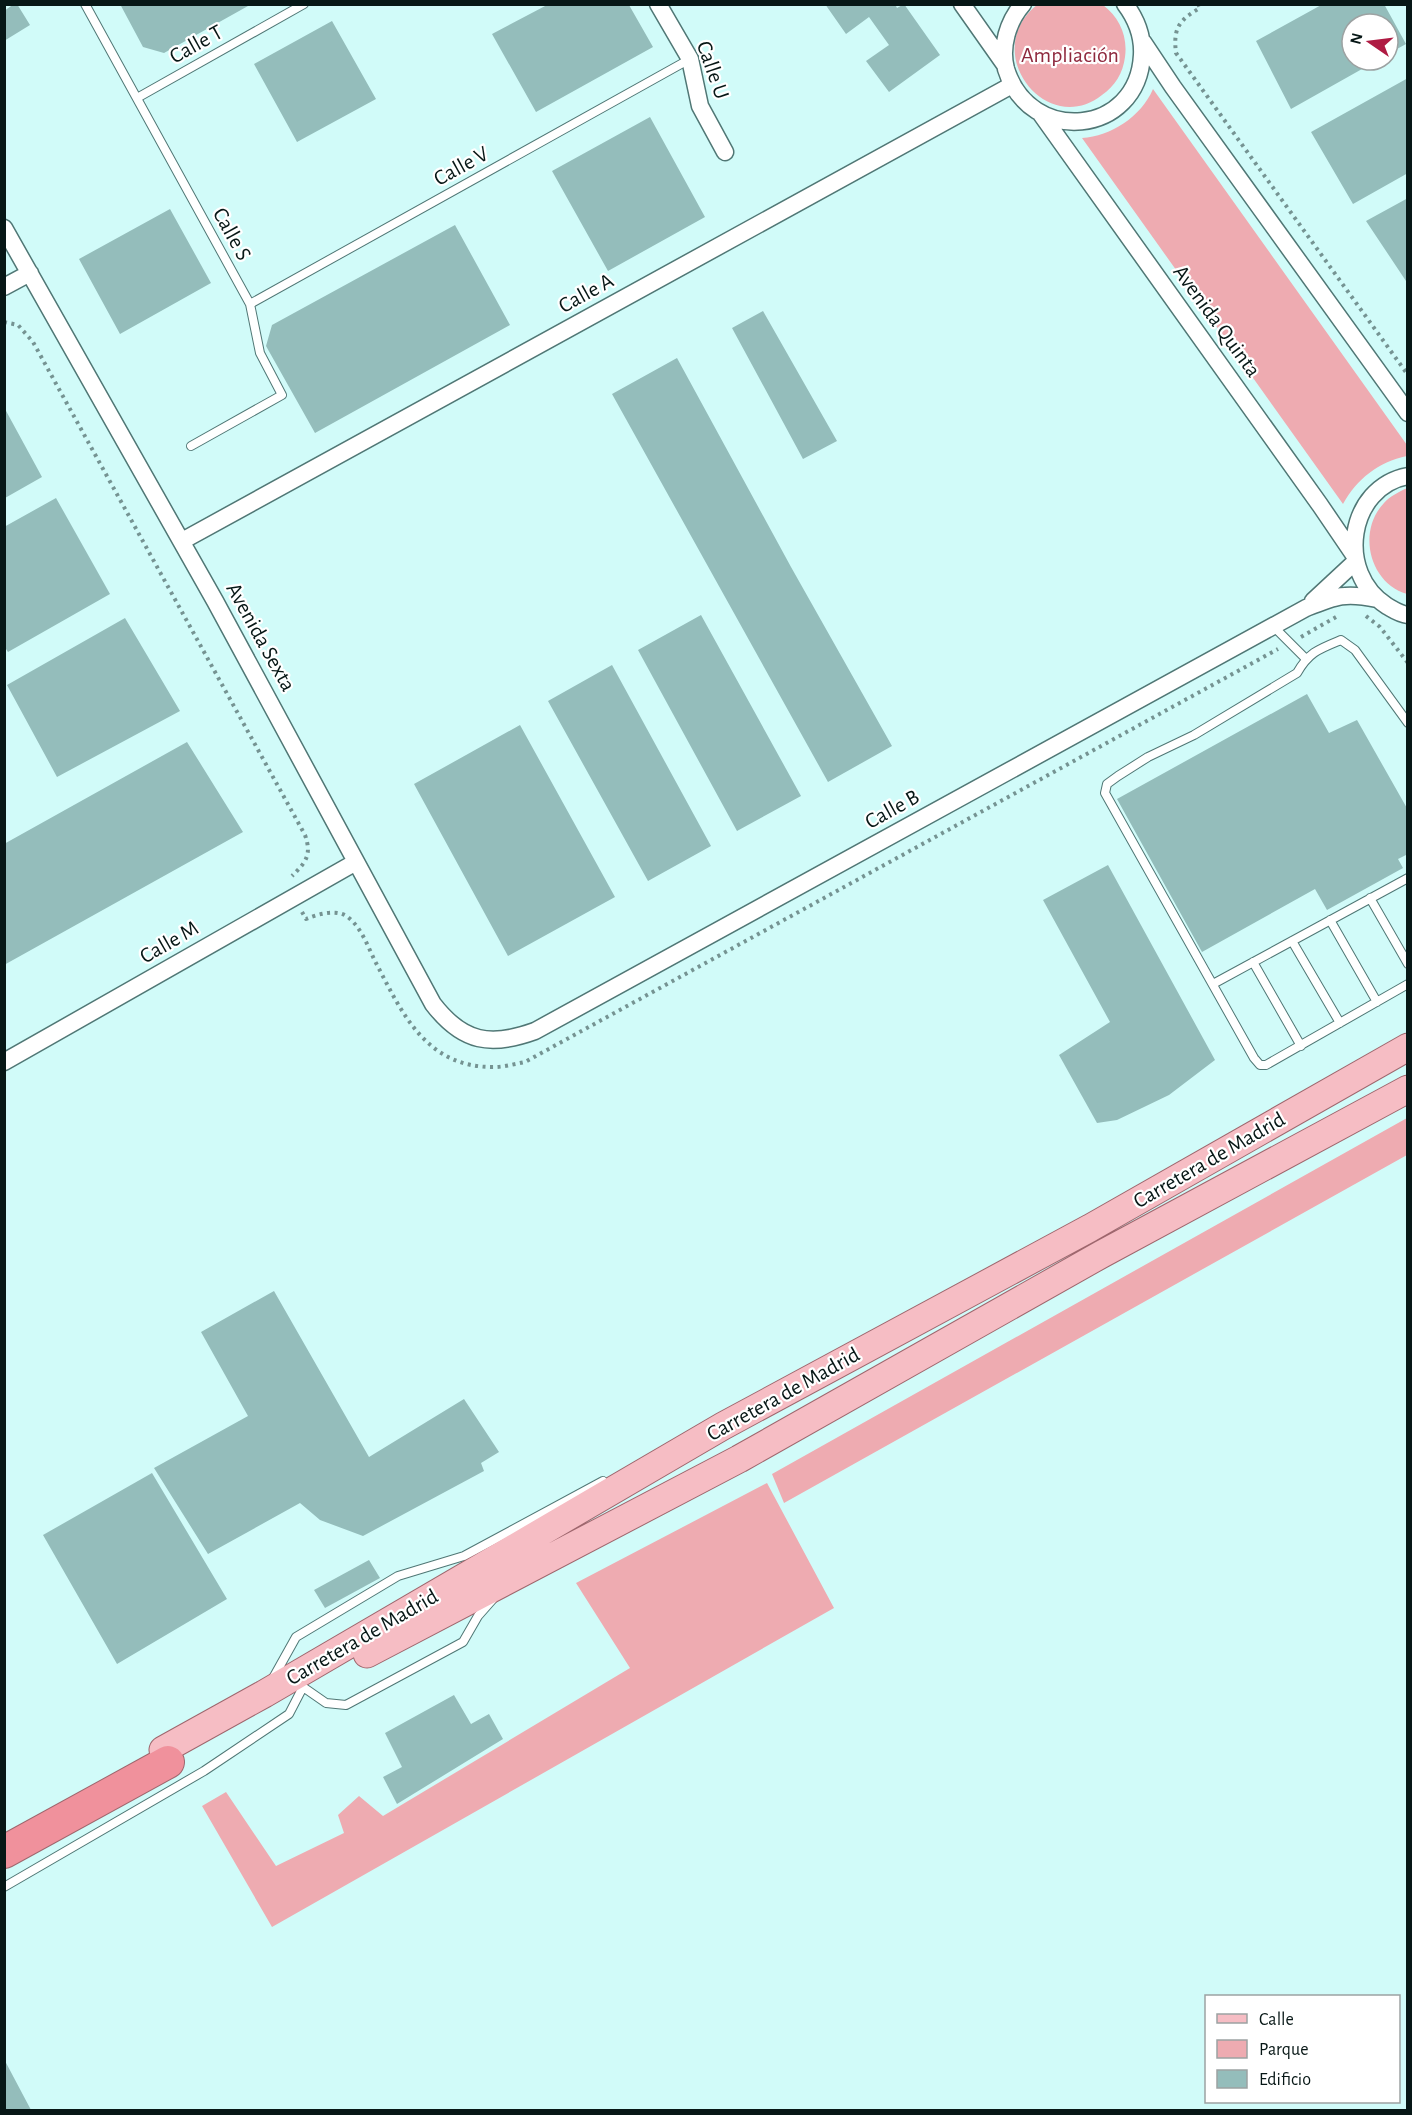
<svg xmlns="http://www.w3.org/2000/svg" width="1412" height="2115" font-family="'Alegreya Sans',sans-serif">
<rect width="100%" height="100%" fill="#d1fbf9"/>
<!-- green -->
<path fill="#eeabb1" d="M1038,4L1103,5C1119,17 1128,36 1125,57C1123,73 1115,86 1102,95C1046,139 978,51 1038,4Z
M1153,89L1407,445V456C1378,462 1357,479 1343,504L1082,138C1111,136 1141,117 1153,89Z
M1407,488V594C1369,583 1357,531 1384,503C1390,496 1399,492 1407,488Z
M1407,1118V1155L784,1503L772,1474Z
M767,1483L834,1608L272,1927L202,1806L226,1792L276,1866L344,1833L338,1815L359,1796L383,1816L630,1668L576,1583Z"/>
<!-- building -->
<path fill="#94bdbb" d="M14,4H17L30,25L4,41V11Z
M120,4H247L248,6L164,53L143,47Z
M825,4H895L897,8L904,4L940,55L889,92L866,61L889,45L869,17L846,34Z
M1323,4H1384L1406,44L1388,54V24H1352V60H1378L1291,109L1256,41Z
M547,5H629L653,47L536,112L492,34Z
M332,21L376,99L297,142L254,64Z
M1408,78V173L1353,204L1311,132Z
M650,117L705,217L608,271L552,171Z
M1408,198V284L1366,221Z
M170,209L211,283L120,334L79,259Z
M455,225L510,325L315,433L266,346L272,325Z
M763,311L837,441L803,459L732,328Z
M677,358L791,567L892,746L828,782L612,394Z
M5,409L42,477L5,498Z
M56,498L110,594L8,652L4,646V527Z
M701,615L801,796L737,831L638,650Z
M125,618L180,711L57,777L7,685Z
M612,665L711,846L648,881L548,701Z
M1307,694L1329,733L1357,720L1408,810V854L1398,859L1403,868L1327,910L1315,889L1202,952L1117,799Z
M520,725L615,897L508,956L414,784Z
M187,742L243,832L4,965V844Z
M1108,865L1215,1060L1169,1095L1117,1120L1097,1123L1059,1055L1110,1022L1043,900Z
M274,1291L369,1457L464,1399L499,1452L481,1463L484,1471L363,1536L320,1520L300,1503L208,1554L154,1468L248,1416L201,1332Z
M152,1473L227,1599L117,1664L43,1535Z
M369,1560L380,1578L325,1608L314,1590Z
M454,1695L471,1724L489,1714L503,1739L397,1804L383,1777L402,1767L385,1733Z
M4,2059L31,2110H4Z"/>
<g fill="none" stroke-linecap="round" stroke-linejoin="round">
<!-- service casing -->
<g stroke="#507775" stroke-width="10">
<path id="service" d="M85,4L250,304L260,353L282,395L191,446
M137,98L304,4
M250,304L690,59
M1273,626L1306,659
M1408,723L1355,650L1341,640C1319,649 1309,652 1297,673L1194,735L1148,757L1118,776L1107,784L1105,793L1254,1058L1260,1065H1266L1408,984
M1370,898L1408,964
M1330,920L1377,1002
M1292,941L1340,1023
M1253,962L1301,1046
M1213,984L1408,878
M272,1680L296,1637L398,1576L464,1556L603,1481
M4,1887L204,1771L289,1714L303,1687L326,1703L346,1705L463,1642L478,1616L493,1599"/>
</g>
<!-- minor casing -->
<g stroke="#507775" stroke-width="19">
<path id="minor" d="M658,4L690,59L700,106L725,152
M962,4L1005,65
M1023,4C1008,21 1000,47 1006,69C1030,146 1138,136 1142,55C1143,36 1137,20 1125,4
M1143,42L1173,87L1408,413
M1041,114L1320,505L1354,555
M4,228L215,601L433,1004C463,1043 491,1047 535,1031L1306,608C1336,596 1345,592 1377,599
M4,287L30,273
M1408,476C1348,487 1335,573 1387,606C1394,610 1399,614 1408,615
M182,541L1012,85
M1313,601L1355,562
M4,1062L356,862"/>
</g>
<!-- primary casing -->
<g stroke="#9e666d" stroke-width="29">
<path id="primary" d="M367,1654L739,1459L1102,1254L1408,1089
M163,1750L264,1694L723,1426L1090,1228L1408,1047"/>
</g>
<!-- motorway casing -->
<g stroke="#9e666d" stroke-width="34">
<path id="motorway" d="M4,1852L168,1762"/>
</g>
<!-- path -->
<path stroke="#759392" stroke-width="4" stroke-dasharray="3 4.5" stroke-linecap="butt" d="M1198,4L1200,8C1179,20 1173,28 1176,53L1408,375
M4,322L18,325L33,342L305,835C312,855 306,862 292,876
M1366,616L1380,627L1408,663
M1301,637L1336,617
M302,912L306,919C318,914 338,908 349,918C362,929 368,947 375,961C402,1013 426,1068 494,1067C504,1067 515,1064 525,1062L1278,649"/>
<!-- service -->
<use href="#service" stroke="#fff" stroke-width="8"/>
<!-- minor -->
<use href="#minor" stroke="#fff" stroke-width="16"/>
<!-- primary -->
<use href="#primary" stroke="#f6bdc4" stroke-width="27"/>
<!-- motorway -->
<use href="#motorway" stroke="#f0919c" stroke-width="32"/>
</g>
<g text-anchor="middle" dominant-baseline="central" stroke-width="4.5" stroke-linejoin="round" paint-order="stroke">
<!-- street labels -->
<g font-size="22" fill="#071716" stroke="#fff">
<text transform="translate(196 44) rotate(-29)">Calle T</text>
<text transform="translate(713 70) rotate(71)">Calle U</text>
<text transform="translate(461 166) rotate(-29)">Calle V</text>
<text transform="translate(232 234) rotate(61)">Calle S</text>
<text transform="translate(586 293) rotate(-29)">Calle A</text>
<text transform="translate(1217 321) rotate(54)">Avenida Quinta</text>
<text transform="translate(261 637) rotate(61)">Avenida Sexta</text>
<text transform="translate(892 809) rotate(-29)">Calle B</text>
<text transform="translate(169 942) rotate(-30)">Calle M</text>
<text transform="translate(1209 1160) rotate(-30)">Carretera de Madrid</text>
<text transform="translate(783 1394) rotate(-29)">Carretera de Madrid</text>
<text transform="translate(362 1637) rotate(-30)">Carretera de Madrid</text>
</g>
<!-- park labels -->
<g font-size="22" fill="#8e283d" stroke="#fff">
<text x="1070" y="55">Ampliación</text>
</g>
</g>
<!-- border -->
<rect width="1412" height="2115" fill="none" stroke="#071716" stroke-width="12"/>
<!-- legend -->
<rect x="1205" y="1995" width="195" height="108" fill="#ffffff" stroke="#9ca2a2" stroke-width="1.5"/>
<rect x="1217" y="2014" width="30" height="9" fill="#f6bdc4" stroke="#9ca2a2" stroke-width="1.5"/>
<text x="1259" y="2025" font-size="18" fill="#071716">Calle</text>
<rect x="1217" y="2040" width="30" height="18" fill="#eeabb1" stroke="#9ca2a2" stroke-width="1.5"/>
<text x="1259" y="2055" font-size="18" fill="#071716">Parque</text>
<rect x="1217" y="2070" width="30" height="18" fill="#94bdbb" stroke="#9ca2a2" stroke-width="1.5"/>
<text x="1259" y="2085" font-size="18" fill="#071716">Edificio</text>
<!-- north arrow -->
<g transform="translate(1370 42) rotate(284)"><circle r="28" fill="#ffffff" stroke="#9ca2a2" stroke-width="1.5"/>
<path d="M0-4.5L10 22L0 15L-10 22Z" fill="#af1b43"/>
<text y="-9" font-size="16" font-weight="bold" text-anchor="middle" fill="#071716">N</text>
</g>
</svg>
